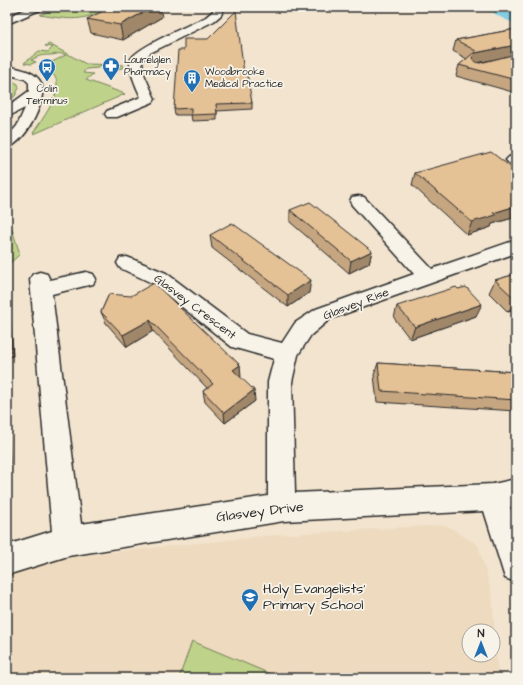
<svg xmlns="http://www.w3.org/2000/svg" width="523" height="685" font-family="'Architects Daughter',sans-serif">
<rect width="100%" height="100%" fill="#f2e4cf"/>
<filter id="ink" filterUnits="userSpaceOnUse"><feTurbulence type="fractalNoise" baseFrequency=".025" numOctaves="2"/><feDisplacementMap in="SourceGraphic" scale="8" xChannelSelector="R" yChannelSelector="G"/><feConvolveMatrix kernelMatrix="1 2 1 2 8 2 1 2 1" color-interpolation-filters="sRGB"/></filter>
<g filter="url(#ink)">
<!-- built -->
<path fill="#eedabe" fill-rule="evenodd" d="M446,525L478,545L492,594L498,678H7V576L66,557L274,535ZM469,631H493V655H469Z"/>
<!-- green -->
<path fill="#bed389" stroke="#747f5a" d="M58,7H111C82,22 72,20 40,15Z
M49,44L86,64L123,65L125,67L118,69L119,65H101L98,68L86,69L83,73L93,74L86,80L125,94L34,134L33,133C41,121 62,94 56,79C54,73 47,70 42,67L66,55C58,52 57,55 50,55C41,55 39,56 31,60L36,62L31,64L24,63L39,51L48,52L53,47L45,46Z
M7,78L18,84L19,88L15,96L7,101Z
M7,214L20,254L7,266Z
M192,641L280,678H179Z"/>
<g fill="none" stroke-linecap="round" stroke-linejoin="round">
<!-- river -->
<path fill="#82cde2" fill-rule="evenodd" d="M488,7H513L516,9V23C506,21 494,15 488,7Z"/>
<!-- minor casing -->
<g stroke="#2b2b2b" stroke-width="3">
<path id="minor" d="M215,7H225L221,15L214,21L150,53L142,61L143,72L155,99L153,102L117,117H107L105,114L107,111L141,97C137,89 127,67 131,59C137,47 192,24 206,17L213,11Z
M7,66C19,69 33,70 40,81C50,97 25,144 7,148V137L17,126L25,108L7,117V107L29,91V83L25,79L7,74Z
M514,155L516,156V166L509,163L506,160L509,157Z
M358,196L364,197L432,269L516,240V253L330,319L311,335L298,355L292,382L295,493L493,484L516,479V505L510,507L516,523V582L505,578L484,511L284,521L68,556L7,575V545L52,531L30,279L33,274L40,272L47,274L50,280L86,272L93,274L96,279L93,284L52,294L81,524L268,496V382L274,359L232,347L152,283L120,268L117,263L120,258L127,257L166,273L247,334L282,343L295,323L316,309L414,274L352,205L350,201L352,197Z"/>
</g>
<!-- secondary casing -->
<g stroke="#2b2b2b" stroke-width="3">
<path id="secondary" d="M31,7H44L42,9L7,24V17Z"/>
</g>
<!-- minor -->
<use href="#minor" fill="#f7f3e8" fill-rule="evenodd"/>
<!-- secondary -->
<use href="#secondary" fill="#f7f3e8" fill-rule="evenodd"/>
</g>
<!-- wall -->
<path fill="#c5a681" stroke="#2b2b2b" d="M162,17L123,40L91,33L87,19Z
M516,29V93L456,76L459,65L467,59L453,51L456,40Z
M184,50L244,73L252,103V109L217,111V120L192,121L191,115H175L174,109Z
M516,171V217L492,224L491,227L467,235L412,185L415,173Z
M290,210L372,251L369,263L349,273L290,222Z
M210,235L309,293L288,307L212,248Z
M516,274V309L508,312L489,293L495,280Z
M109,294L240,365V377L255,401L225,423L205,402L203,391L207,388L153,331L127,347L106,323L101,312Z
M397,306L476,316L410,339L394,318Z
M378,363L516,372V411L377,402L374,375Z"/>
<!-- shaded-wall -->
<path fill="#a08769" stroke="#2b2b2b" d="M153,7H160L162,17L123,40L120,25Z
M516,45V55L472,64L469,69L472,58L475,53Z
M516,206V217L492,224L491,227L467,235L472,222L493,213Z
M372,251L369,263L349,273L351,261Z
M311,280L309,293L288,307V295Z
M7,282L8,283L13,356L7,357Z
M516,300V309L508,312Z
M482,304L476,316L410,339L415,327Z
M150,320L153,331L127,347L123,335Z
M240,365L241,377L234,381L233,370Z
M7,373L10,464L7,465Z
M254,390L255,401L225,423L224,413Z"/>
<!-- building -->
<path fill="#e5c196" stroke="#2b2b2b" d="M111,7H153L120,25L87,19Z
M236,11L244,73H247L252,103L216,104L217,114L191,115V108L174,109L178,50H184V39H208Z
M516,29V45L475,53L472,58L475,62L480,63L516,54V80L459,65L476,51L456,40Z
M491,152L516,171V206L493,213L496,215L472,222L415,173Z
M310,202L372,251L351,261L290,210Z
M232,223L311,280L288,295L210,235Z
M516,274V300L495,280Z
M154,283L240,365L233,370L254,390L224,413L203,391L213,384L150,320L123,335L101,312L109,294L131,296Z
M456,287L458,289L466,287L482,304L415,327L397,306Z
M378,363L516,372V400L381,391Z"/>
</g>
<!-- icons -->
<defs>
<g id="pharmacy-pin" transform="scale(0.9)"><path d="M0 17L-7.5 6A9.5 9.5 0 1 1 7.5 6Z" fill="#1f6fb2" stroke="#f7f3e8"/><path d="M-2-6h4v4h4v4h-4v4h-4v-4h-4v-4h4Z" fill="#fff"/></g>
<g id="bus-pin" transform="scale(0.9)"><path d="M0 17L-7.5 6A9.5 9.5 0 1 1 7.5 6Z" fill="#1f6fb2" stroke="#f7f3e8"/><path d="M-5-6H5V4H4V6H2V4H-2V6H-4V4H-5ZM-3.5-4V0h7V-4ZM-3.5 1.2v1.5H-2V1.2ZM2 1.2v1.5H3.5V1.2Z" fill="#fff"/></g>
<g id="building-pin" transform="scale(0.9)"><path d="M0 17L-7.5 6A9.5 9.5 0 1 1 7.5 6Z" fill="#1f6fb2" stroke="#f7f3e8"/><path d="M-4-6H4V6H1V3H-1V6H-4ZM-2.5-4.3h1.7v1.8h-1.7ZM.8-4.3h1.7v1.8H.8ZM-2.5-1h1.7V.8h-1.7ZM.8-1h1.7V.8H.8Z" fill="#fff"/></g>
<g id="school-pin" transform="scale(0.9)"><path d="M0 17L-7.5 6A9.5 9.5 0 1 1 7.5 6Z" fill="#1f6fb2" stroke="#f7f3e8"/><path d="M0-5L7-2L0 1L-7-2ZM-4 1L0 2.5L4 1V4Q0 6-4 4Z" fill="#fff"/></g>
</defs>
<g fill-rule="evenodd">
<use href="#pharmacy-pin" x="111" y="66"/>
<use href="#bus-pin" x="47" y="67"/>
<use href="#building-pin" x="192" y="78"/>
<use href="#school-pin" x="250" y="597"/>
</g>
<g text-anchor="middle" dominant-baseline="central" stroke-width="3.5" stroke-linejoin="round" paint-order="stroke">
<!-- far-poi labels -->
<g font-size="10" fill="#2b2b2b" stroke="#f7f3e8" text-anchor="start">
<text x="124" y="60">Laurelglen<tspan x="124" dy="12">Pharmacy</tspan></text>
<text x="205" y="72">Woodbrooke<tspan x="205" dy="12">Medical Practice</tspan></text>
<text x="47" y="89" text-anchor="middle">Colin<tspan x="47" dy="12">Terminus</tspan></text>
</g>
<!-- street labels -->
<g font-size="12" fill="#2b2b2b" stroke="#f7f3e8">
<text transform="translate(356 304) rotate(-21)">Glasvey Rise</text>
<text transform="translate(195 307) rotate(37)">Glasvey Crescent</text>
</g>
<!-- near-street labels -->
<g font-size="14" fill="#2b2b2b" stroke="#f7f3e8">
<text transform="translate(260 512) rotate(-7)">Glasvey Drive</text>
</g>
<!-- near-poi labels -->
<g font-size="14" fill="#2b2b2b" stroke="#f7f3e8" text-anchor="start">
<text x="263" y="589">Holy Evangelists'<tspan x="263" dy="16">Primary School</tspan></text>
</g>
</g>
<!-- margin -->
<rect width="523" height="685" fill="none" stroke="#f7f3e8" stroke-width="24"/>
<rect x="12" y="12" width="499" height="661" fill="none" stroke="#2b2b2b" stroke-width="1.5" filter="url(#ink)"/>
<!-- north arrow -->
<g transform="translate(481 643)"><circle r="19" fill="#f7f3e8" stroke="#a5a39c"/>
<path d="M0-3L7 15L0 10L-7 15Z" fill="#1f6fb2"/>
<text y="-6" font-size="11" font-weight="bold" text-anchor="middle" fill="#2b2b2b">N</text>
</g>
</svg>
